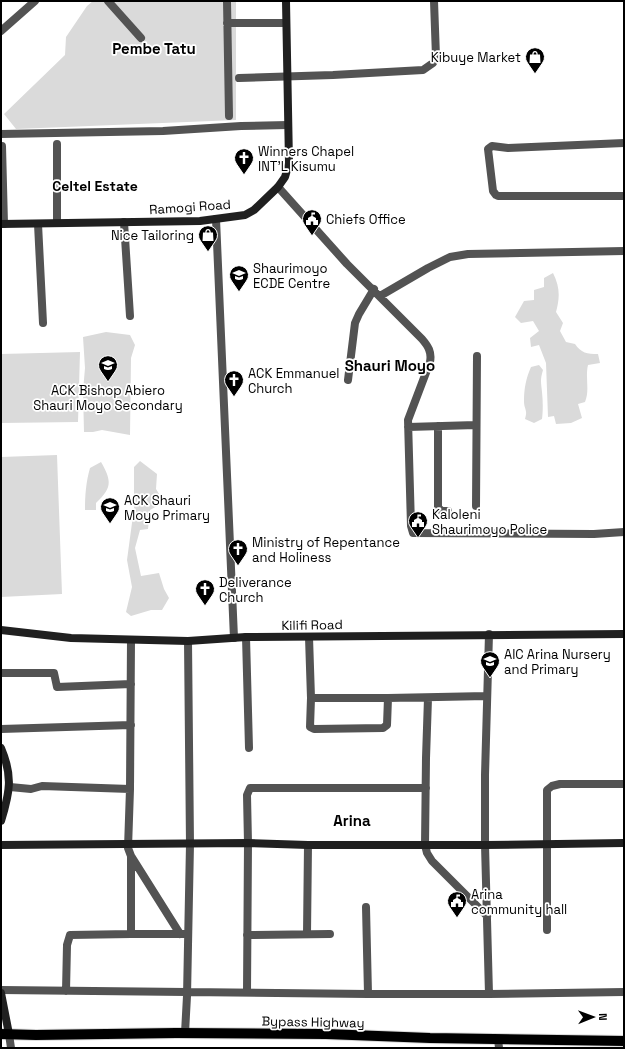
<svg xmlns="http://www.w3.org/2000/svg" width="625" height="1049" font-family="'Space Grotesk',sans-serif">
<rect width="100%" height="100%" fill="#fff"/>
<!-- green -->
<path fill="#dadada" d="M93,1H236V120L16,129L4,114L65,55L66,37L87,6Z
M553,273C560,287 560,297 556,312L563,323L560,331L566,342L575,344C581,353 587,354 598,354L600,363L588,365C585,378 590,390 585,402L578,404L582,418L571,423L556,424L554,416L548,417L546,363L539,345L531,347L530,338L539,331L533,321L521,323L515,317L524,301L534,300V290L544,287V278Z
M106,332L130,335L135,345L131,358L130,435L102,430L93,432H84L83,391L85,368L83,337Z
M80,352L78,422L1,423V354Z
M539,365L543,370C540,380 541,382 542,392C543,401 543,411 542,419L534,423L525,419C528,409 524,410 524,401C524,389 526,378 531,367Z
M57,455L62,594L1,597V457Z
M140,461L157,474L156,489L164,502L150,510L148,529L140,530L135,548L141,576L159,573L164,589L169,598L162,610H151L131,616L126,612L132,587L127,560L134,508V467Z
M101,462C112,481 112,488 96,503V510H85C85,495 86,482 90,468Z"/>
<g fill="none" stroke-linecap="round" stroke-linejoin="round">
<!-- primary casing -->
<g stroke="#dbdbdb" stroke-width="12">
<path id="primary" d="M1,1034L36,1035L176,1033L326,1034L430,1038L624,1041"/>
</g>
<!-- street -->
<path stroke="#535353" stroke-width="8" d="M108,1L141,38
M227,1L229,116
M227,23H286
M1,31L35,1
M239,78L333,75L423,70L433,63L436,57L434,1
M1,134L163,131L241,126L288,125
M624,143L508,148L492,146L488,149L493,191L496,195L498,196H624
M57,144V223
M2,146L4,224
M278,187L347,264L422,339C428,346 432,352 430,362L408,420L411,526L413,533L594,534L624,532
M216,219L234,638
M124,222L130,316
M38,224L43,323
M380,296L428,268L450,257L468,254L624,251
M348,380L355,323L359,314L374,289
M438,426V508L442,511H448
M408,427L476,425
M476,506L477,356
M246,637L249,748
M309,637L311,698L310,727L314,729L383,728L387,725L388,698H311
M131,640L130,789L128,848L131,856L180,934
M1,673H54L57,687L131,684
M388,698L487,696
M428,698L426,758L425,845L427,853L432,861L487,916
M1,729L131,725
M10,787L31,789L42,786L130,789
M366,907L368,994
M547,930V790L552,786L560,784H624
M131,934V857
M307,934L308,845
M247,935L330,934
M1,990L368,994H489L624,992
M66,991L67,945L70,935L131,934H184
M247,992L248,843L247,795L250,788H426
M489,994L485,845V775L489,634
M185,1033L187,996L190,844L188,641
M9,1034L11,1048
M498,1039L499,1048"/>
<!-- secondary -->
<path stroke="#202020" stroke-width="8" d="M1,224L200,221L245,215L254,210L278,187L285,177L289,163L286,1
M1,630L71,638L188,641L246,637L624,634
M1,748C13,776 10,792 1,821
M1,845L248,843L308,845H485L624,843
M1,993L9,1034"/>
<!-- primary -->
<use href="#primary" stroke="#000" stroke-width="10"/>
</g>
<!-- icons -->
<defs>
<g id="shop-pin" transform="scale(1)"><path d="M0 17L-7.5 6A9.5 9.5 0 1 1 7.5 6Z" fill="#000" stroke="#fff"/><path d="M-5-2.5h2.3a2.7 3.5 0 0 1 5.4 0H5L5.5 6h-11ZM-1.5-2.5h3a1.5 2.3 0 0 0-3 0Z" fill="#fff"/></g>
<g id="church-pin" transform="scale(1)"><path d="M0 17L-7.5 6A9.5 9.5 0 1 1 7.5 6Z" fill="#000" stroke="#fff"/><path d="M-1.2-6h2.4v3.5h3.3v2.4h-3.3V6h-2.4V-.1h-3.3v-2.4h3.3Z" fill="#fff"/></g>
<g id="civic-pin" transform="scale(1)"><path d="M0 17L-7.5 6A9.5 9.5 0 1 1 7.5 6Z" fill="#000" stroke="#fff"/><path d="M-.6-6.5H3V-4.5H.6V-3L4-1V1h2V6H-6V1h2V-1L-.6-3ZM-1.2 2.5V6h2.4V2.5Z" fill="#fff"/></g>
<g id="school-pin" transform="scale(1)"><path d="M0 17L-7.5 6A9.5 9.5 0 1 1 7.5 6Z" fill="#000" stroke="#fff"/><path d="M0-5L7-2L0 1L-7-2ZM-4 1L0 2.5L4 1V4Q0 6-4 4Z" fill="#fff"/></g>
</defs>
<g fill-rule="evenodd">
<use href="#shop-pin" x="535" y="57"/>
<use href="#church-pin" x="244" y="158"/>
<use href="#civic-pin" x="312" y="219"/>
<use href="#shop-pin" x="208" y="235"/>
<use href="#school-pin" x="239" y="275"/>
<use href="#school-pin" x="108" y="365"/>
<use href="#church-pin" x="234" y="380"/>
<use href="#school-pin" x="110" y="507"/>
<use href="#civic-pin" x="418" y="521"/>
<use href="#church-pin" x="238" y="549"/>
<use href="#church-pin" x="205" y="589"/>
<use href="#school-pin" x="490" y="661"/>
<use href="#civic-pin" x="457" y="901"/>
</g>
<g text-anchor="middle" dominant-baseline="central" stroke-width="3.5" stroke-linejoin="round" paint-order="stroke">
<!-- poi labels -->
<g font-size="13" fill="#000" stroke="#fff" text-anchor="start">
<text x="521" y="57" text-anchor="end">Kibuye Market</text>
<text x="258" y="151">Winners Chapel<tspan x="258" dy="15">INT'L Kisumu</tspan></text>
<text x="326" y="219">Chiefs Office</text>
<text x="194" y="235" text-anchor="end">Nice Tailoring</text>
<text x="253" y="268">Shaurimoyo<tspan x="253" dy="15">ECDE Centre</tspan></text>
<text x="248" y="373">ACK Emmanuel<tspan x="248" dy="15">Church</tspan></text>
<text x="108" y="390" text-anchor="middle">ACK Bishop Abiero<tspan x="108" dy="15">Shauri Moyo Secondary</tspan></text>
<text x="124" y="500">ACK Shauri<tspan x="124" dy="15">Moyo Primary</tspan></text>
<text x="432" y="514">Kaloleni<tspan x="432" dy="15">Shaurimoyo Police</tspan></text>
<text x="252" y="542">Ministry of Repentance<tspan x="252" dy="15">and Holiness</tspan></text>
<text x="219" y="582">Deliverance<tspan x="219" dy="15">Church</tspan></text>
<text x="504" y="654">AIC Arina Nursery<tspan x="504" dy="15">and Primary</tspan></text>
<text x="471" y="894">Arina<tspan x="471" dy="15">community hall</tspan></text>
</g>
<!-- street labels -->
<g font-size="13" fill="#000" stroke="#fff">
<text transform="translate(190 207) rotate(-4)">Ramogi Road</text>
<text transform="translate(312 625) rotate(-1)">Kilifi Road</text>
<text transform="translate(313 1022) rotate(1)">Bypass Highway</text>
</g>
<!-- neighbourhood labels -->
<g font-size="14" font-weight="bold" fill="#000" stroke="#fff">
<text x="95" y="186">Celtel Estate</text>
</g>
<!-- quarter labels -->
<g font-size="15" font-weight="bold" fill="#000" stroke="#fff">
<text x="154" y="48">Pembe Tatu</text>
<text x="390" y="365">Shauri Moyo</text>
<text x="352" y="820">Arina</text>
</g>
</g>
<!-- border -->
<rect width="625" height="1049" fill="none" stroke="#000000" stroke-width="4"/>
<!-- north arrow -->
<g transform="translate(593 1017) rotate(89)" stroke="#ffffff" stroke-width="3" paint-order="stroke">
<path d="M0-3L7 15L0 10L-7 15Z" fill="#000000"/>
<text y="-6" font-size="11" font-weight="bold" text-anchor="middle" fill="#000000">N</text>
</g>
</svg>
